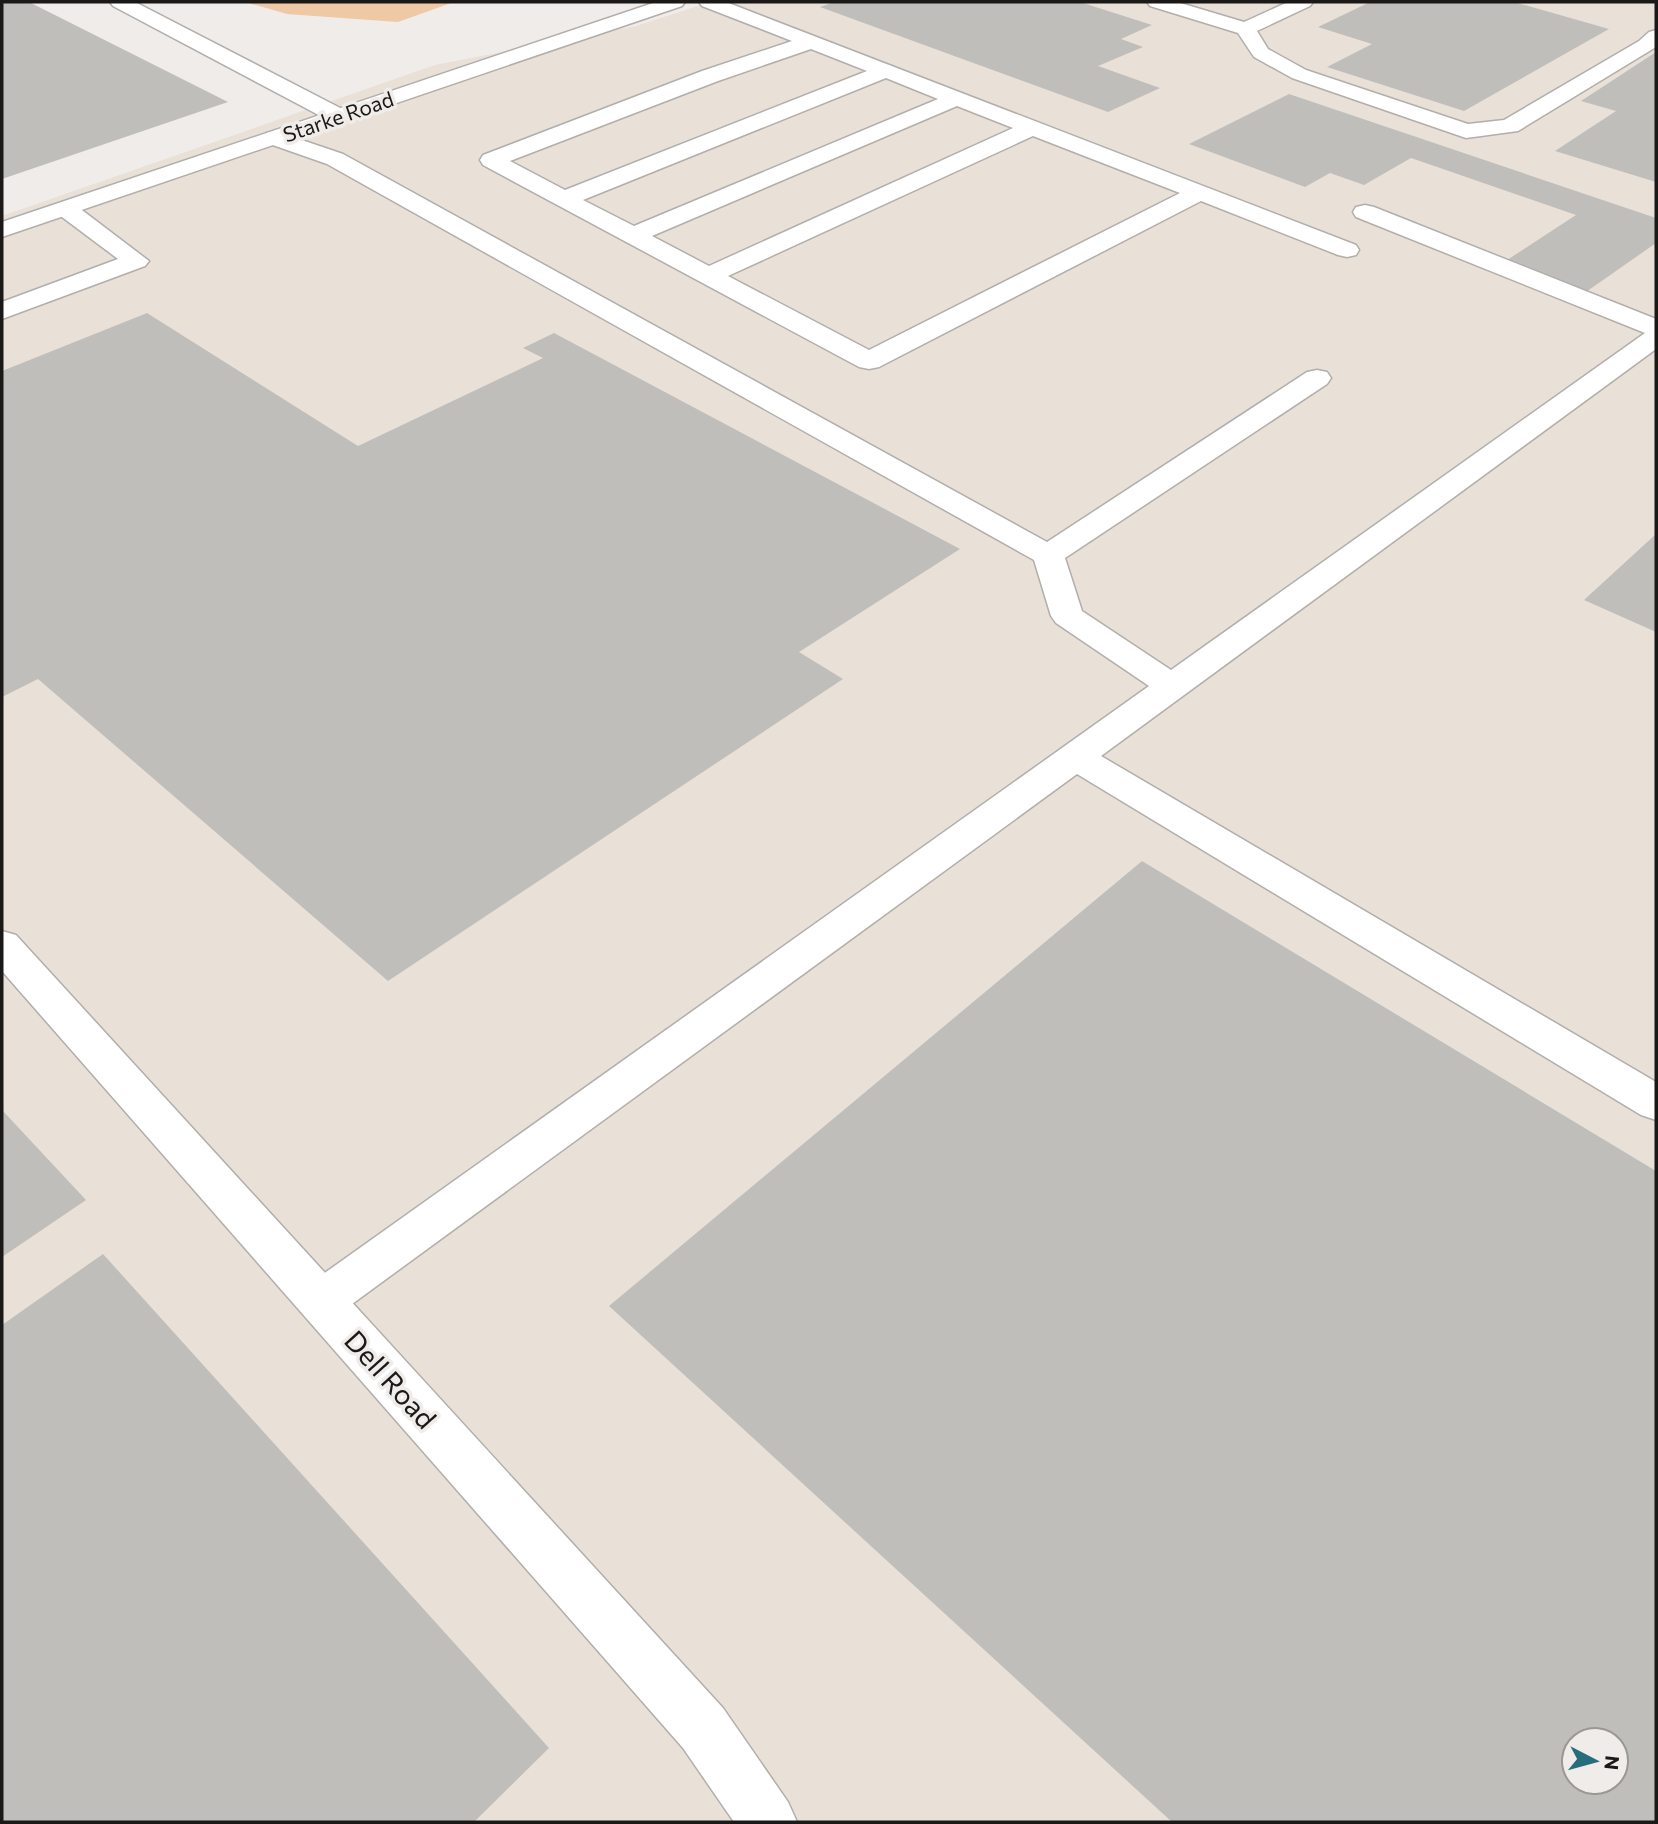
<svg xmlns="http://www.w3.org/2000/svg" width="1658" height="1824" font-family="Commissioner,sans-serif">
<rect width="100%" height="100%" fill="#efece9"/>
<!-- built -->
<path fill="#e9e0d8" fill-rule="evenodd" d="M710,2H1656V1822H2V216L435,65L636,26ZM1574,1740H1616V1782H1574Z"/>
<!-- green -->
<path fill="#efc8a6" d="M245,2H454L398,22L287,14Z"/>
<!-- building -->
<path fill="#c0bebb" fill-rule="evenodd" d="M2,2H29L228,102L2,179Z
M834,2H1080L1152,25L1121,39L1143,47L1098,66L1160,88L1108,112L820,7Z
M1370,2H1514L1609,29L1464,111L1327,67L1372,44L1318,27Z
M1656,52V182L1555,151L1616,111L1581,101Z
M1289,94L1656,218V243L1586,292L1504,262L1576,215L1411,158L1364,185L1330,173L1305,187L1189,144Z
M147,313L358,446L543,358L523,348L554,333L960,549L799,652L843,679L388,981L38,679L2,697V371Z
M1656,534V632L1584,600Z
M1142,861L1656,1171V1822H1172L609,1306ZM1574,1740H1616V1782H1574Z
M2,1110L86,1200L2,1257Z
M103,1254L549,1748L474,1822H2V1325Z"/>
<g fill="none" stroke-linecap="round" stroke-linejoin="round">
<!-- service casing -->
<g stroke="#b1aeab" stroke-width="3">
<path id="service" d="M110,2H135L346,111L349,116L346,121H330L113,6Z
M699,2H726L1356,245L1359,250L1356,255L1347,257L1338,255L1201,201L879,367L869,369L859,367L483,165L480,160L483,155L702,71L792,41L702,6ZM811,49L867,71L565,190L510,161L718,81ZM886,78L938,99L634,226L583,200ZM957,106L1013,128L709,266L652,236ZM1033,136L1180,193L869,350L728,276Z
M1147,2H1177L1244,22L1288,2H1313L1310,6L1257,31L1268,49L1306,70L1468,124L1504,120L1639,41L1649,32L1656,30V47L1518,131L1466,138L1292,78L1254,57L1238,33L1150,6Z
M275,131L343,154L1047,542L1307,372L1317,370L1327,372L1331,378L1327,384L1065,558L1082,611L1171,670L1645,333L1356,217L1353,212L1356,207L1365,205L1374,207L1656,319V349L1101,756L1656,1082V1120L1641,1115L1077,774L337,1315L321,1321L305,1315L298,1301L305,1287L1149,686L1056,623L1051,616L1034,560L327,164L267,143L264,138L267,133Z
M66,202L74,204L149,261L145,266L2,319V302L118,259L58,214L54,209L58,204Z"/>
</g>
<!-- minor casing -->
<g stroke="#b1aeab" stroke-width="3">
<path id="minor" d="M656,2H685L682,6L2,237V222Z
M2,931L16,935L723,1708L788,1802L797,1822H734L683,1748L2,971Z"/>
</g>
<!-- service -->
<use href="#service" fill="#fff" fill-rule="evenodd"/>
<!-- minor -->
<use href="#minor" fill="#fff" fill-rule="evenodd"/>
</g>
<g text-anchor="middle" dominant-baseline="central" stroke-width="7" stroke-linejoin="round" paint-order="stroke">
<!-- far-street labels -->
<g font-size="21" fill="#1a1918" stroke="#efece9">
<text transform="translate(338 116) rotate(-19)">Starke Road</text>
</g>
<!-- near-street labels -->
<g font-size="28" fill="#1a1918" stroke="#efece9">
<text transform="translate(391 1379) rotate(48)">Dell Road</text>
</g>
</g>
<!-- border -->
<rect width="1658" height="1824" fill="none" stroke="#1a1918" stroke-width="7"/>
<!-- north arrow -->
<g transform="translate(1595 1761) rotate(96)"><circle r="33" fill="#efece9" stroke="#9a9895" stroke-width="2"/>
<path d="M0-5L12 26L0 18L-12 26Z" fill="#276e7c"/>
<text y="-10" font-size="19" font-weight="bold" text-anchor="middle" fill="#1a1918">N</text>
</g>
</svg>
